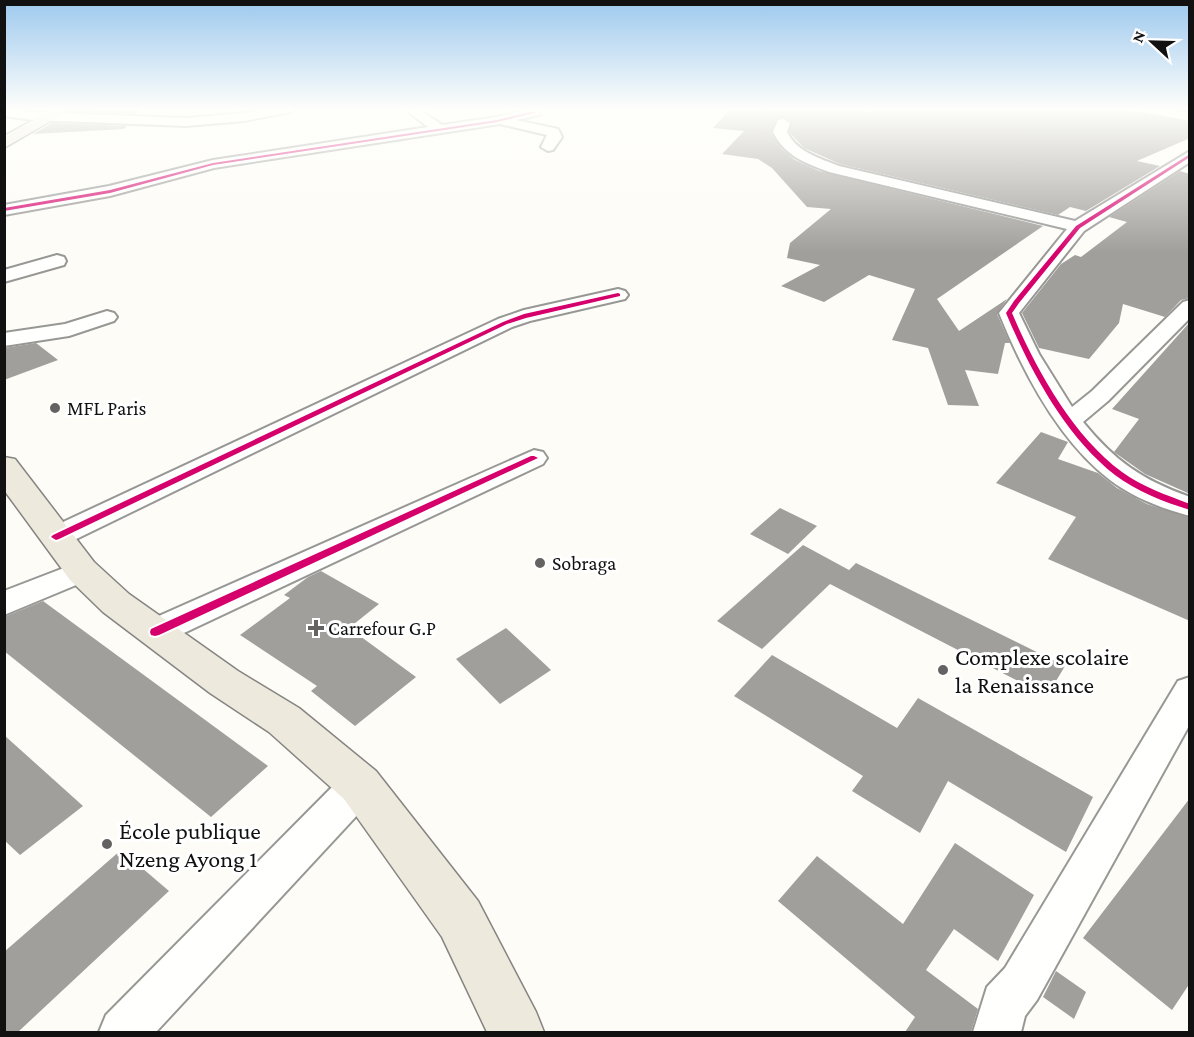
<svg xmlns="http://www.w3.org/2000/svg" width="1194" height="1037" font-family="'Crimson Pro',serif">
<rect width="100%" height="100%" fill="#fdfcf7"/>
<!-- building -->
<path fill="#a19f9c" d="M75,108H141L136,114L72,111Z
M731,108H837L872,112V108L934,110L933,108H990L1016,111L1018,108H1066L1097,111L1103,108H1116L1190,123V138L1137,161L1160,166L1086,211L1070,207L1058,215L840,164L804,148L789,132L791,121L783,117L776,119L771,133L782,149L795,160L819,171L1043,226L937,299L959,331L1007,299L997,314L1010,343H1005L998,374L965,370L979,406L948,405L928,348L892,340L915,289L869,275L824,302L781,286L820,265L787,258L790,243L831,209L807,207L772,168L758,159L722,154L744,131L713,128Z
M52,123L127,126L124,129L33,134Z
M1180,171L1190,174V298L1181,300L1165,317L1123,304L1119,323L1089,359L1039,348L1022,313L1061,264L1075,255L1081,257L1127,222L1109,217Z
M1190,322V494L1145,474L1114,452L1139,419L1112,409Z
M36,343L58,360L4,380V348Z
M1041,432L1068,442L1058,459L1098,473L1117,488L1147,504L1190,518V621L1048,559L1076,517L996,483Z
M780,508L817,526L788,554L750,534Z
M803,545L849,570L856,563L1065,666L1047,696L830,584L762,649L717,621Z
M321,571L379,604L349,628L416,677L355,726L311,691L317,686L240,635L290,598L284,595L308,577Z
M43,601L268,766L211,817L4,651V617Z
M506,628L551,670L500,704L456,659Z
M772,655L897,728L918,698L1093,797L1066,852L948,781L920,833L852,791L863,776L734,696Z
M4,735L83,806L20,855L4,840Z
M1190,798V983L1172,1010L1083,938Z
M955,843L1034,895L998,961L954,929L926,970L978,1009L971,1032H905L915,1017L778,901L817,856L903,924Z
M121,850L169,891L18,1032H4V952Z
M1056,971L1086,992L1074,1019L1043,997Z"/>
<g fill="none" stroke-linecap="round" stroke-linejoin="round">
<!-- minor casing -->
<g stroke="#979795" stroke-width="4">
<path id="minor" d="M4,108L32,112L186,118L244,113L272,108H297L291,112L244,121L186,126L32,120L4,116Z
M403,108H417L442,125L497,117L534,108L540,112L539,115L516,120L558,129L562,137L553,150L548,151L541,147L547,135L500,124L214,168L110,196L4,215V205L109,186L213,160L428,127Z
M1138,108H1163L1190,113V121L1139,111Z
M783,119L790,123L787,132C797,152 819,158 839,166L1075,221L1190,151V162L1084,231L1019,313L1039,354L1072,407L1092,391L1183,302L1190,300V318L1108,401L1083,422C1115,461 1142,480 1190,497V516C1163,509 1132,497 1110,480C1058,440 1023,372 999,313L1067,229L829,172C805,163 785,156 773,132L778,120Z
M57,255L64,257L66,261L64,265L4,282V270Z
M618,289L625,291L628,295L625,299L530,321L512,327L66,544L56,547L46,544L41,537L46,530L498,319L524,310Z
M107,311L114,313L117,317L114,321L69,336L4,346V333L65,324Z
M534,450L543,452L547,458L543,464L167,641L155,644L143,641L139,632L143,623Z
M82,561L93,564L97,571L93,578L4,615V591Z
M1190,677V724L1037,1000L1025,1016L1021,1032H973L987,987L1005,968L1178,681Z
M360,768L374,773L379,785L374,797L156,1032H99L106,1015L346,773Z"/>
</g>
<!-- major casing -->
<g stroke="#858482" stroke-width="3">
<path id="major" d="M55,108H73L4,148V136Z
M4,457L15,459L94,562L129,594L238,671L299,708L376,771L478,901L536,1012L544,1032H487L442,937L344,799L269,732L210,693L103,612L70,580L4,490Z"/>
</g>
<!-- minor -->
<use href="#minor" fill="#fffffe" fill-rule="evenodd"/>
<!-- major -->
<use href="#major" fill="#ede9dc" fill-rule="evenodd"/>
<!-- cycleway casing -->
<g stroke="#fff" stroke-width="4">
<path id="cycleway" d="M534,111L535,113L497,122L213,165L110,193L4,211V208L110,190L213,163L497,120Z
M1190,154V157L1080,228L1019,303L1012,313C1036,369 1072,435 1122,472C1142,487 1167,495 1190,504V510C1164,502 1136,491 1115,475C1065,436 1030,370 1006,313L1014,301L1076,226Z
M618,293L620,294V296L526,318L507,324L59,539L56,540L51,537L53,535L503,322L524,314Z
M531,456H534L538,458L159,635L155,636L151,635L150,632L151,629Z"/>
</g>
<!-- cycleway -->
<use href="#cycleway" fill="#d6006c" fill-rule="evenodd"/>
</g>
<!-- sky -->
<linearGradient id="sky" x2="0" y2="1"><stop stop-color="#9dc9ee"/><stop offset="0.43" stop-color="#fefefb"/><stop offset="1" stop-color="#fefefb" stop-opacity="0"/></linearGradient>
<rect width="1194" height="253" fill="url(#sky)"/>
<!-- markers -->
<g fill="#646362" stroke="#fff" stroke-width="2">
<circle cx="55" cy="408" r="6"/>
<circle cx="540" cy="563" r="6"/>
<path d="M313 619h6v6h6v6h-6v6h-6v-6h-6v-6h6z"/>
<circle cx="943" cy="670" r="6"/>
<circle cx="107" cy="844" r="6"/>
</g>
<g text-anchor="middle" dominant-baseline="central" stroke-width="6" stroke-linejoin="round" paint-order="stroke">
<!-- poi labels -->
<g font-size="20" fill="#111" stroke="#fff" text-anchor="start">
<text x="67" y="408">MFL Paris</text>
<text x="552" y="563">Sobraga</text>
<text x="328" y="628">Carrefour G.P</text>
</g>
<!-- near-poi labels -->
<g font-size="24" fill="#111" stroke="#fff" text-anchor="start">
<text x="955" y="656">Complexe scolaire<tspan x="955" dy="28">la Renaissance</tspan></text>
<text x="119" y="830">École publique<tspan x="119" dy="28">Nzeng Ayong 1</tspan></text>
</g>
</g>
<!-- border -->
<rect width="1194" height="1037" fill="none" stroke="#111111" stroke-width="12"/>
<!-- north arrow -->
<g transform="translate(1152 42) rotate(292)" stroke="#ffffff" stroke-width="4.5" paint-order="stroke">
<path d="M0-4.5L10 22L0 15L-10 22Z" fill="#111111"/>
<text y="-9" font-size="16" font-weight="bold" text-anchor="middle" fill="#111111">N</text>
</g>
</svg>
